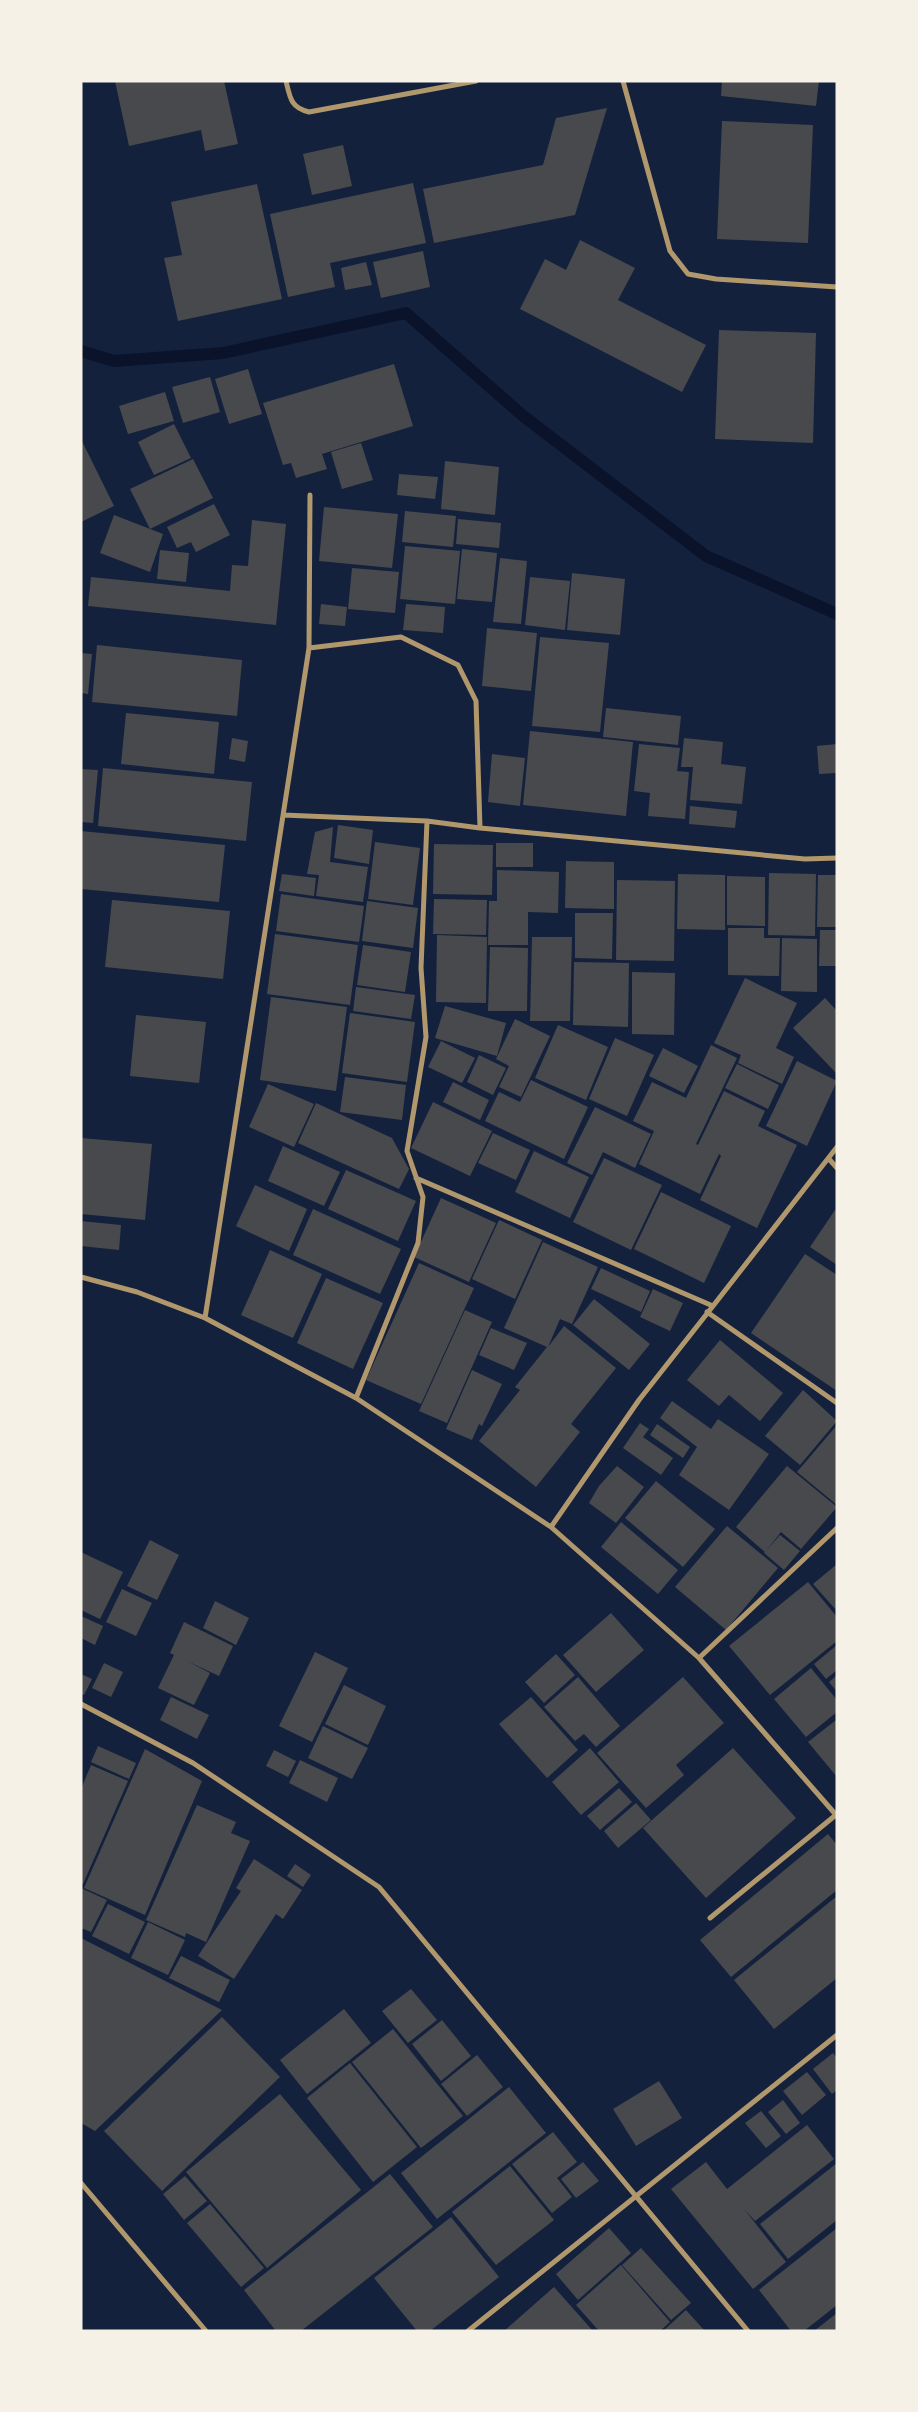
<svg xmlns="http://www.w3.org/2000/svg" width="918" height="2412" font-family="'PT Sans Narrow',sans-serif">
<rect width="100%" height="100%" fill="#14213d"/>
<g fill="none" stroke-linecap="round" stroke-linejoin="round">
<!-- stream -->
<path stroke="#0b132b" stroke-width="12" d="M81,351L114,361L223,353L406,313L522,415L706,556L837,614"/>
</g>
<!-- building -->
<path fill="#48494c" d="M115,81H224L238,144L205,151L201,130L129,146Z
M722,81H819L816,106L721,96Z
M607,108L575,215L434,243L423,189L543,165L556,118Z
M722,121L813,125L808,243L717,239Z
M343,145L352,186L312,195L303,154Z
M413,183L426,243L330,263L335,287L288,297L270,214Z
M257,184L282,299L178,321L164,258L182,255L171,202Z
M580,240L635,268L618,300L706,345L682,392L520,309L545,259L566,270Z
M423,251L430,287L381,298L373,262Z
M366,262L372,285L345,290L341,268Z
M719,330L816,333L813,443L715,439Z
M394,364L413,426L322,454L327,469L296,478L291,463L283,465L263,403Z
M248,369L262,414L229,424L215,379Z
M210,377L220,412L183,423L172,387Z
M165,392L174,421L128,434L119,406Z
M174,424L191,458L154,475L138,442Z
M81,439L114,506L81,522Z
M361,443L373,480L342,489L331,452Z
M193,459L213,498L150,529L130,489Z
M445,461L499,467L495,515L441,509Z
M399,474L438,477L435,499L397,495Z
M214,504L230,535L196,552L191,542L177,548L167,527Z
M324,507L398,514L392,568L319,561Z
M405,511L456,516L453,547L402,542Z
M114,515L163,534L150,572L100,553Z
M458,519L501,523L499,548L456,544Z
M252,520L286,524L276,625L88,606L91,577L230,591L232,565L248,566Z
M405,546L460,551L455,604L400,599Z
M462,549L497,553L492,602L457,599Z
M160,550L189,553L186,582L157,579Z
M500,558L527,561L521,624L493,622Z
M352,568L399,572L395,613L348,609Z
M572,573L625,579L620,635L567,630Z
M530,577L570,581L565,630L525,625Z
M321,604L347,607L345,626L319,624Z
M406,604L445,607L443,633L403,630Z
M487,628L537,633L531,691L482,686Z
M540,637L609,643L600,732L532,726Z
M97,645L242,660L237,716L92,702Z
M81,653L92,654L88,694L81,693Z
M606,708L681,716L678,745L603,737Z
M126,713L219,722L214,774L121,764Z
M530,731L633,742L626,816L523,805Z
M232,738L248,741L245,762L229,759Z
M684,738L723,742L721,764L746,767L742,804L690,800L693,767H681Z
M639,744L680,748L677,771L689,772L685,819L648,816L650,793L634,791Z
M837,744V773L819,774L817,746Z
M492,754L525,758L520,806L488,802Z
M103,768L252,782L246,841L98,826Z
M81,769L98,770L93,823L81,822Z
M690,806L737,811L735,828L689,824Z
M338,825L373,830L369,864L334,858Z
M333,827L330,862L368,867L363,902L316,896L319,875L307,874L315,832Z
M81,831L225,845L219,902L81,889Z
M375,842L420,848L413,905L368,899Z
M496,843H533V867H496Z
M434,844L493,845L492,895L433,894Z
M566,861L614,862V909L565,908Z
M497,870L559,872L558,913L528,912V945H488L489,901H497Z
M769,873L816,874L815,936L768,935Z
M282,874L316,878L314,896L279,891Z
M678,874L725,875V930L677,929Z
M818,875H837V927H817Z
M727,876L765,877V926L727,925Z
M617,880L675,881L674,961L616,960Z
M281,894L364,906L359,942L276,931Z
M434,899L487,900L486,935L433,934Z
M112,900L230,911L223,979L105,967Z
M367,901L418,908L413,948L362,941Z
M575,913H613L612,959L575,958Z
M728,928H764V938H780L779,976L728,975Z
M820,930H837V966H819Z
M275,934L358,945L350,1005L267,994Z
M437,935L487,937L486,1003L436,1002Z
M532,937H572L570,1021H530Z
M782,938L817,939V992L781,991Z
M363,945L411,952L405,992L357,985Z
M490,947L528,948L527,1011H488Z
M574,962L629,963L628,1027L573,1025Z
M632,972L675,973L674,1035L632,1034Z
M745,978L797,1003L776,1048L794,1057L782,1084L738,1063L741,1055L714,1043Z
M356,987L415,995L411,1019L353,1011Z
M271,997L347,1007L336,1091L260,1080Z
M825,998L837,1011V1074L793,1028Z
M445,1006L506,1023L497,1056L435,1038Z
M350,1013L415,1022L407,1082L342,1073Z
M136,1015L206,1022L199,1083L130,1076Z
M515,1019L550,1036L521,1097L499,1087L509,1066L496,1059Z
M558,1025L608,1047L586,1100L535,1078Z
M615,1038L654,1055L627,1116L589,1099Z
M441,1041L475,1058L462,1083L428,1067Z
M711,1045L737,1058L696,1144L698,1145L724,1091L765,1111L758,1126L797,1145L757,1228L700,1200L721,1156L719,1154L700,1194L639,1164L654,1131L633,1121L652,1082L686,1098Z
M663,1048L698,1066L684,1093L649,1076Z
M479,1055L506,1068L493,1095L467,1082Z
M797,1061L837,1081L807,1146L766,1126Z
M737,1064L779,1085L768,1109L725,1088Z
M345,1077L406,1085L402,1120L340,1112Z
M531,1080L588,1107L564,1159L485,1121L499,1092L520,1102Z
M453,1082L489,1100L480,1120L443,1102Z
M268,1084L314,1104L294,1147L249,1127Z
M433,1102L492,1131L470,1176L411,1148Z
M316,1103L392,1138L409,1169L399,1189L298,1143Z
M595,1107L651,1134L635,1168L603,1152L592,1175L567,1163Z
M493,1133L530,1150L516,1180L478,1163Z
M81,1138L152,1144L145,1220L81,1214Z
M283,1146L340,1172L324,1206L268,1181Z
M534,1151L589,1177L570,1218L515,1192Z
M604,1158L662,1185L631,1250L573,1222Z
M346,1170L416,1201L398,1241L328,1209Z
M255,1185L307,1209L289,1251L236,1226Z
M661,1192L731,1226L704,1283L634,1249Z
M441,1198L496,1223L469,1282L414,1257Z
M313,1209L401,1249L380,1294L293,1255Z
M835,1210L837,1212V1265L810,1247Z
M499,1220L542,1240L515,1299L472,1279Z
M81,1221L121,1225L119,1250L81,1246Z
M543,1242L598,1267L572,1324L560,1319L548,1347L564,1326L616,1368L571,1424L580,1432L536,1487L479,1441L520,1390L515,1387L547,1347L504,1328Z
M270,1250L322,1274L293,1338L241,1315Z
M805,1254L837,1275V1391L751,1333Z
M419,1263L474,1288L421,1404L366,1380Z
M601,1268L650,1291L641,1312L591,1289Z
M326,1278L383,1303L353,1369L297,1343Z
M653,1289L683,1303L670,1331L640,1317Z
M594,1299L650,1344L629,1370L573,1325Z
M465,1310L492,1322L447,1423L419,1411Z
M491,1328L527,1343L514,1370L479,1355Z
M720,1340L783,1393L760,1421L729,1395L719,1406L687,1380Z
M472,1370L502,1384L482,1426L479,1424L472,1440L446,1429Z
M803,1390L837,1421L800,1465L765,1436Z
M672,1401L711,1429L718,1419L769,1454L729,1510L679,1475L697,1447L660,1418Z
M640,1423L649,1429L643,1437L673,1458L661,1475L623,1448Z
M657,1424L690,1447L683,1458L650,1435Z
M837,1425V1505L797,1472Z
M617,1466L644,1487L616,1523L589,1503L599,1486Z
M787,1466L837,1507L801,1549L781,1532L765,1552L736,1527Z
M656,1481L715,1529L683,1567L625,1518Z
M621,1522L678,1570L658,1594L601,1547Z
M727,1526L778,1568L726,1630L675,1587Z
M780,1535L800,1551L784,1570L764,1553Z
M150,1540L179,1555L157,1600L127,1586Z
M81,1552L123,1572L100,1619L81,1610Z
M837,1564V1611L813,1584Z
M808,1582L837,1617V1641L770,1695L729,1646Z
M122,1589L152,1603L136,1636L106,1622Z
M215,1601L249,1618L236,1645L203,1628Z
M611,1613L644,1650L596,1692L563,1655Z
M81,1616L103,1626L95,1645L81,1638Z
M184,1622L233,1646L219,1676L187,1661L210,1673L194,1705L158,1688L174,1655L170,1653Z
M837,1645V1670L826,1679L814,1664Z
M315,1652L348,1668L312,1742L279,1726Z
M556,1654L575,1675L544,1703L525,1682Z
M104,1663L123,1672L111,1697L92,1688Z
M811,1668L837,1700V1712L806,1737L774,1699Z
M81,1674L92,1679L84,1695L81,1694Z
M837,1675V1692L829,1682Z
M578,1677L620,1726L596,1747L584,1734L575,1741L544,1707Z
M683,1677L724,1723L676,1765L684,1775L646,1808L597,1753Z
M344,1685L386,1706L368,1745L325,1724Z
M171,1697L209,1715L197,1739L160,1720Z
M531,1697L578,1750L547,1778L499,1724Z
M836,1720L837,1721V1777L808,1742Z
M323,1726L368,1748L352,1779L308,1758Z
M98,1746L136,1763L129,1779L91,1762Z
M590,1748L619,1782L581,1815L552,1782Z
M733,1748L796,1818L706,1898L643,1828Z
M145,1749L202,1781L145,1915L84,1888Z
M274,1750L296,1761L288,1777L266,1766Z
M300,1760L338,1778L327,1802L289,1783Z
M91,1765L128,1781L83,1884H81V1789Z
M619,1788L632,1802L600,1830L587,1816Z
M636,1803L651,1820L618,1848L604,1831Z
M197,1805L236,1822L231,1833L250,1841L206,1942L186,1933L185,1937L146,1920Z
M828,1834L837,1845V1890L731,1977L700,1940Z
M254,1859L302,1890L283,1919L276,1914L234,1979L198,1956L241,1891L236,1888Z
M295,1864L311,1875L303,1887L287,1876Z
M81,1888L107,1900L91,1932L81,1928Z
M837,1896V1978L774,2029L734,1980Z
M108,1904L145,1922L129,1954L92,1936Z
M148,1922L185,1940L168,1975L131,1958Z
M81,1938L222,2010L95,2131L81,2123Z
M181,1956L230,1980L219,2002L169,1978Z
M411,1989L437,2020L408,2043L382,2011Z
M344,2009L371,2043L307,2094L280,2060Z
M222,2017L280,2077L162,2191L104,2131Z
M442,2020L471,2056L441,2081L412,2044Z
M393,2029L463,2116L421,2148L352,2062Z
M833,2053L837,2058V2090L832,2094L813,2069Z
M477,2055L503,2087L467,2116L441,2084Z
M350,2063L417,2147L373,2182L307,2098Z
M807,2072L826,2095L802,2115L783,2091Z
M659,2081L682,2118L636,2146L613,2109Z
M509,2087L546,2133L437,2219L401,2173Z
M280,2094L361,2190L267,2268L186,2172Z
M783,2100L800,2123L786,2134L768,2112Z
M761,2111L781,2136L766,2148L745,2123Z
M807,2125L834,2159L755,2221L744,2209L786,2262L753,2289L671,2189L706,2162L727,2189Z
M553,2132L577,2162L557,2178L572,2197L552,2213L512,2164Z
M583,2162L599,2181L576,2198L561,2179Z
M837,2163V2220L788,2259L760,2224Z
M510,2166L554,2220L496,2265L452,2212Z
M390,2174L433,2227L301,2331H276L244,2290Z
M185,2176L207,2201L184,2220L163,2194Z
M210,2204L264,2268L241,2287L187,2223Z
M451,2217L499,2277L430,2331H417L374,2278Z
M609,2228L631,2253L578,2300L556,2274Z
M837,2228V2305L804,2331H791L759,2290Z
M641,2248L691,2303L671,2320L622,2265Z
M621,2265L670,2322L660,2331H599L576,2305Z
M554,2287L593,2331H504Z
M686,2310L705,2331H663Z
M837,2313V2331H814Z"/>
<g fill="none" stroke-linecap="round" stroke-linejoin="round">
<!-- minor -->
<path stroke="#b1986c" stroke-width="5" d="M286,81C290,98 291,108 309,112L476,81
M623,81L670,251L688,274L716,279L837,287
M309,648L401,637L458,665L476,701L480,828
M283,815L427,821L480,828L805,859L837,858
M829,1159L837,1168
M416,1178L713,1306L837,1147
M81,1277L137,1292L205,1318L356,1398L551,1527L699,1658L837,1816
M707,1312L837,1403
M205,1318L309,648L310,495
M356,1398L418,1243L423,1197L407,1151L426,1037L421,968L427,821
M551,1527L639,1400L713,1306
M699,1658L837,1528
M81,1704L193,1763L379,1887L748,2331
M710,1918L837,1814
M81,2183L206,2331
M468,2331L837,2035"/>
</g>
<!-- border -->
<rect width="918" height="2412" fill="none" stroke="#f6f1e7" stroke-width="165"/>
</svg>
